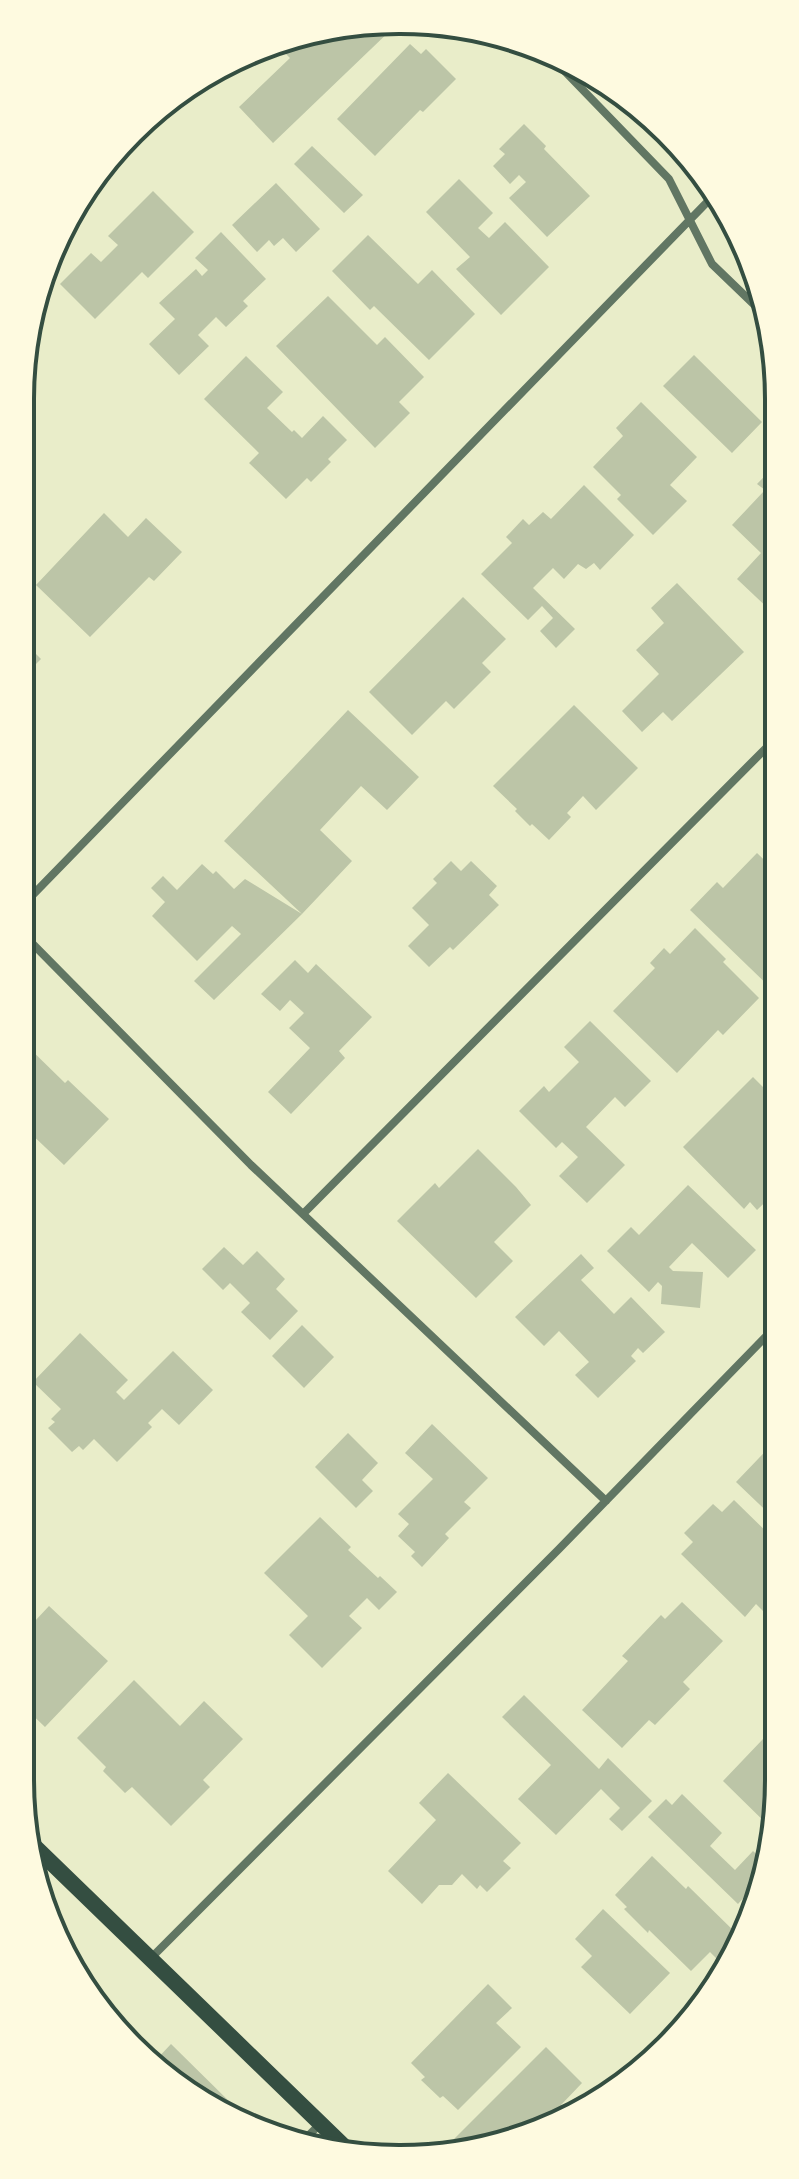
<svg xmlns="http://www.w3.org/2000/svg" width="799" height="2179" font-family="Barlow,sans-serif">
<rect width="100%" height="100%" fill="#e9edc9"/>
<!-- building -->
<path fill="#bcc5a7" d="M350,23L395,26L273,143L239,107L290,58L279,47Z
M410,44L421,54L426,49L456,79L423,112L420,110L375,156L337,119Z
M524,124L546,146L544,149L590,196L547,237L509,198L526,182L519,175L510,184L493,166L505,154L499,149Z
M312,146L363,195L344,213L294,164Z
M459,179L493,213L478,228L489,238L505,222L549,267L501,315L456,269L470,257L426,212Z
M276,183L320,229L296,252L283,238L274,246L269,240L257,252L232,225Z
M153,191L194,232L148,278L142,272L95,319L60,284L91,253L101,262L118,245L108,236Z
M221,232L266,279L243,301L248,306L226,327L216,317L198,335L209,346L179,375L149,344L175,319L159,303L196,269L202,276L208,270L195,258Z
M368,235L418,284L432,270L475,314L429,360L374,306L370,310L332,271Z
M328,296L377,345L385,337L424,377L399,402L410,413L375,448L276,346Z
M694,355L762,422L732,453L663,386Z
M246,356L283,392L267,408L292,432L294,430L302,438L323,416L347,440L328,459L331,462L311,482L307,478L286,499L249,463L259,453L204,399Z
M641,402L697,457L670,485L687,501L653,535L617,499L621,495L593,467L623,436L616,428Z
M776,464V616L737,579L761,553L732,525L765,490L757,484Z
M584,485L634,535L600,570L594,563L586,569L578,564L564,579L553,568L533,588L575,629L556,648L540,631L553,618L542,606L528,620L481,574L512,543L506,537L523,519L529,525L543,512L551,519Z
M104,513L128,537L146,518L182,552L154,581L149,577L90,637L36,585Z
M677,583L744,652L672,721L663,712L642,732L622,711L659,674L636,650L664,623L651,608Z
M463,597L506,639L482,663L491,672L454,709L446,701L412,735L369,692Z
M20,638L41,659L20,680Z
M574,705L638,768L596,810L583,796L567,813L571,817L549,840L532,824L530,826L515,811L517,809L493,786Z
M348,710L419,777L387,810L361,786L320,830L352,861L302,914L224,841Z
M757,853L777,872V994L690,910L717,882L723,888Z
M451,861L461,871L471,861L497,886L489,895L499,905L453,950L450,947L429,967L408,946L429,925L412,908L437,883L433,879Z
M202,864L213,874L216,871L234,889L245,879L302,914L214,1000L194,981L241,934L232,926L197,961L152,916L165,902L151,888L163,876L177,890Z
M695,928L726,959L723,962L759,998L723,1035L718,1030L677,1073L613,1011L655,968L650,963L664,948L670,954Z
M295,960L308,973L316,964L372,1017L339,1051L345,1058L291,1114L268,1092L310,1048L289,1028L304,1013L290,1000L280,1011L261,994Z
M590,1021L651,1081L625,1107L615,1097L586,1127L625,1165L587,1203L559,1176L578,1157L562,1142L556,1148L519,1111L544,1086L549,1092L579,1062L564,1047Z
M20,1039L65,1083L68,1080L109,1119L64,1165L26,1129L20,1135Z
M753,1077L774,1098L771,1101L777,1108L778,1190L757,1210L750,1202L744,1209L683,1147Z
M478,1149L516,1187L531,1205L494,1242L513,1261L476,1298L397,1221L435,1183L439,1188Z
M688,1185L756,1250L728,1278L692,1243L669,1267L673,1271L703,1272L700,1308L661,1304L662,1286L658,1282L649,1292L607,1251L631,1227L639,1235Z
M224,1247L243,1265L257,1251L285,1279L276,1289L298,1311L270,1340L241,1312L250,1303L230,1283L223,1290L202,1269Z
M581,1254L594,1268L581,1280L614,1314L631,1297L665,1332L643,1353L638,1348L631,1356L636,1361L598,1398L575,1375L589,1362L559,1331L544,1346L515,1317Z
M302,1325L334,1357L304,1388L272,1356Z
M80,1333L128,1380L116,1392L124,1400L173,1351L213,1390L179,1425L162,1409L148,1423L152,1427L117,1462L94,1439L83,1450L79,1446L72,1452L48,1428L55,1422L51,1419L61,1409L33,1382Z
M432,1424L488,1478L464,1502L471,1508L445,1534L449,1538L422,1567L411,1556L415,1552L398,1536L409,1524L398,1514L433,1479L405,1453Z
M348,1433L378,1463L362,1480L373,1491L356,1508L315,1467Z
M778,1438V1522L736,1482Z
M734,1500L778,1543L779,1602L766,1614L756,1604L745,1617L681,1554L693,1542L684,1533L713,1504L722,1512Z
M320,1517L351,1547L348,1550L378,1578L380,1576L397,1592L379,1610L367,1598L349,1616L362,1628L322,1668L289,1635L308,1616L264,1573Z
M682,1602L723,1641L683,1682L690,1689L655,1725L649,1720L622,1748L582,1710L628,1661L622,1656L661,1615L665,1619Z
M49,1606L108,1661L45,1727L20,1703V1637Z
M134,1680L180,1726L204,1701L243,1739L203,1780L210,1787L171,1826L132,1787L125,1793L103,1771L106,1767L77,1738Z
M524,1695L599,1769L608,1758L652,1801L622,1831L609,1819L620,1808L601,1789L556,1835L518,1799L551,1765L502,1717Z
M763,1739L779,1754V1780L772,1829L723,1781Z
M448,1773L521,1843L503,1861L511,1868L487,1892L480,1885L477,1889L462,1874L452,1885H439L422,1904L388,1871L436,1820L419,1803Z
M682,1794L722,1833L710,1846L735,1870L753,1851L768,1865L766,1878L759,1892L752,1899L747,1894L738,1904L648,1817L666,1799L672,1805Z
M652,1856L686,1889L688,1886L738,1935L723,1965L710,1952L691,1971L649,1930L648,1933L624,1909L627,1907L615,1895Z
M603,1909L670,1973L630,2014L581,1967L592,1956L575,1939Z
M488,1984L512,2008L496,2023L521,2047L458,2110L443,2096L440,2098L421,2080L425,2077L411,2063Z
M171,2044L239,2111L234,2116L210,2108L155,2061Z
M546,2047L582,2083L561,2105L569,2112L474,2152H463L452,2141Z"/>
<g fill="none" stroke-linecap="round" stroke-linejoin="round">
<!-- minor -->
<path stroke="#617663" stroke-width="8" d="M551,57L669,179L712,264L765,315
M20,908L715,194
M20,931L251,1165L606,1501
M303,1214L777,737
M151,1958L559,1549L778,1324
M304,2140L320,2124"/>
<!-- secondary -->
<path stroke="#344e41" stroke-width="16" d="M31,1843L354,2156"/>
</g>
<!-- crop -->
<path d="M0 0H799V2179H0ZM399 34H400A365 365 0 0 1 765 399V1780A365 365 0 0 1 400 2145H399A365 365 0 0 1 34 1780V399A365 365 0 0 1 399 34Z" fill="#fefae0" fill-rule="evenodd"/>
<path fill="none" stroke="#344e41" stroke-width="4" d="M399 34H400A365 365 0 0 1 765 399V1780A365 365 0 0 1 400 2145H399A365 365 0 0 1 34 1780V399A365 365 0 0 1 399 34Z"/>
</svg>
